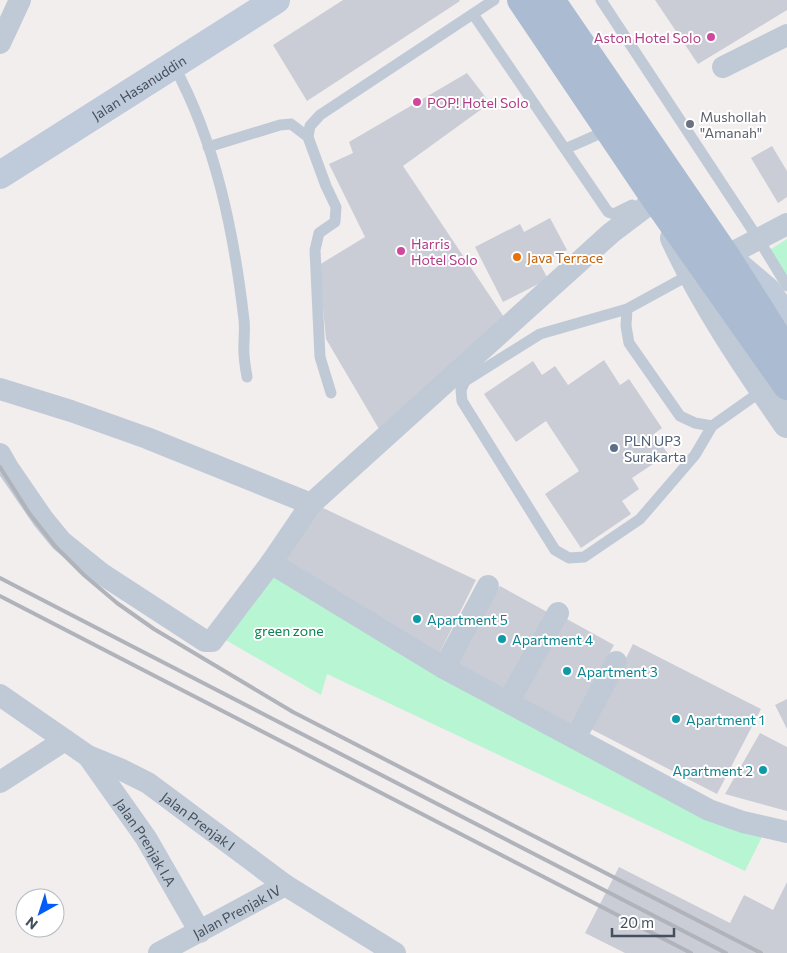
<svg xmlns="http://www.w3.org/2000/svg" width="787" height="953" font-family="Commissioner,sans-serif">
<rect width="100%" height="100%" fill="#f2eeee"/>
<!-- green -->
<path fill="#b7f5d3" d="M787,239V284L768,251Z
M276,574L762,837L745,871L327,674L321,695L224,639Z"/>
<!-- building -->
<path fill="#cacdd5" d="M343,0H459L460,1L307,101L273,45Z
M655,0H787V10L698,64Z
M467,73L490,103L403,166L506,320L379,429L326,339L319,265L365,237L329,164L353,153L349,142Z
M772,146L787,171V197L778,203L751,158Z
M550,218L567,250L540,264L548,279L503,302L475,247L520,224L524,232Z
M604,360L620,385L629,379L662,428L654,434L668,454L632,478L639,489L622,501L631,514L581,548L545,494L579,471L546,421L516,442L484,394L533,361L542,375L555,366L568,385Z
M321,507L476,580L437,658L282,559Z
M500,586L549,613L505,692L456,665Z
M565,618L614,645L570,724L521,697Z
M633,644L761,709L717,794L591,729Z
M787,699V729L775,705Z
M760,733L787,747V811L725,794Z
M619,867L730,923L744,895L773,910L787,882V953H625L585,933Z"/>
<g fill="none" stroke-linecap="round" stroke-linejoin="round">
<!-- service -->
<path stroke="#c0cad6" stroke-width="11" d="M601,0L759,240L787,286
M473,14L608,212L614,214L632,205
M174,66C216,143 234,233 244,320C245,328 244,336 244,343C243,354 245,366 247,377
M208,147L280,125L291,124L308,137
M565,149L608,130
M691,274L627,309L540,334L465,381L461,390L462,401L555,550L569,558L584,557L640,519L695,455L712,426L763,390
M627,309L626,326L629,343L680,416L695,423L712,426
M331,393L320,357L315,250L319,233L335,222L336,207L326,186L308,137L310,126L320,115L494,0"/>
<!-- minor -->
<g stroke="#c0cad6" stroke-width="22">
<path d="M0,43L20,0"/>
<path d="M723,67L787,35"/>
<path d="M726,256L787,224"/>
<path d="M0,389L71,411L147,438L311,504"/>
<path d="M0,454L8,468L43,519L61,541L102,574L205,641H212L271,563L311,504L611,233L656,199"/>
<path d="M271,563L444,668L709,810L743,822L787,832"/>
<path d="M444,668L488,586"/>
<path id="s1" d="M0,695L88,756L122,770L148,783L285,885L395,953"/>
<path d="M508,702L558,613"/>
<path d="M575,738L616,662"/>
<path id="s2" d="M88,756L146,838L200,932"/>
<path d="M0,782L65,740"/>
<path id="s3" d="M159,953L285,885"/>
</g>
<!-- tertiary -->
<path stroke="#c0cad6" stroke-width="28" d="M674,238C704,303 746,365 787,424"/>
<!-- secondary -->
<g stroke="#bfcada" stroke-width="28">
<path id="s4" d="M0,175L276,0"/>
<path d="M733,262L767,291L787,319"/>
</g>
<!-- primary -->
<path stroke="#abbbd1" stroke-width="28" d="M521,0L651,193L787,386
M551,0L726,256L787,352"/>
<!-- rail -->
<path stroke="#b0b3ba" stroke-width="4" d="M0,467L29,513L55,546L84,575L117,603L154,629L293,712L761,953
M0,578L726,953
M0,596L691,953"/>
</g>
<!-- markers -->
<g fill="#d1479c" stroke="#fff" stroke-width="2">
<circle cx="711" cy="37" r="5"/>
<circle cx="417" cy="102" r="5"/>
<circle cx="401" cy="251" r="5"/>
</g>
<circle fill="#6b7280" stroke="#fff" stroke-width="2" cx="690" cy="124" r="5"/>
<circle fill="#e8710a" stroke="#fff" stroke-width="2" cx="517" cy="257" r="5"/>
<circle fill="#5c6f8a" stroke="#fff" stroke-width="2" cx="614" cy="448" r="5"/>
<g fill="#0f9aa8" stroke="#fff" stroke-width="2">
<circle cx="417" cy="619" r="5"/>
<circle cx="502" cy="639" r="5"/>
<circle cx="567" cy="671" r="5"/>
<circle cx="676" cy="719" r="5"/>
<circle cx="763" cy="770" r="5"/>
</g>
<g text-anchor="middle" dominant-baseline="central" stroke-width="4" stroke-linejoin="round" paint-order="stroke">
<!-- hotel labels -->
<g font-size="14" fill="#b23c85" stroke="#fff" text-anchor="start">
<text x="701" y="37" text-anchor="end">Aston Hotel Solo</text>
<text x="427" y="102">POP! Hotel Solo</text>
<text x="411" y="243">Harris<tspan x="411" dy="16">Hotel Solo</tspan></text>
</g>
<!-- street labels -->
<g font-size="14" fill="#44505e" stroke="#fff">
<text stroke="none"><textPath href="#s4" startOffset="164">Jalan Hasanuddin</textPath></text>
<text stroke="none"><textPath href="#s1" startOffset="236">Jalan Prenjak I</textPath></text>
<text stroke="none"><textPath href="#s2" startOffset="104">Jalan Prenjak I.A</textPath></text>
<text stroke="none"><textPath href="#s3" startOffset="88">Jalan Prenjak IV</textPath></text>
</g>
<!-- worship labels -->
<g font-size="14" fill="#5b616d" stroke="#fff" text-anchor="start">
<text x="700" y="116">Mushollah<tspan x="700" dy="16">"Amanah"</tspan></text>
</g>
<!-- food labels -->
<g font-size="14" fill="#c56008" stroke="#fff" text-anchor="start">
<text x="527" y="257">Java Terrace</text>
</g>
<!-- service labels -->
<g font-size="14" fill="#4e5e75" stroke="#fff" text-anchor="start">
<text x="624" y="440">PLN UP3<tspan x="624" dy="16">Surakarta</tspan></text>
</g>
<!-- culture labels -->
<g font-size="14" fill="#0d838f" stroke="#fff" text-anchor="start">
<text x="427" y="619">Apartment 5</text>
<text x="512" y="639">Apartment 4</text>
<text x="577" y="671">Apartment 3</text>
<text x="686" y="719">Apartment 1</text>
<text x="753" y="770" text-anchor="end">Apartment 2</text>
</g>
<!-- park labels -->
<g font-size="14" fill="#0b8350" stroke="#fff">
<text x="289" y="630">green zone</text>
</g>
</g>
<!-- north arrow -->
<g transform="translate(40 913) rotate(219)"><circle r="24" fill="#ffffff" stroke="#b4b9bf"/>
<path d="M0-4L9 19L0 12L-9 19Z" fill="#025df7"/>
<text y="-8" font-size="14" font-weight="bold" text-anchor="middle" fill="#44505e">N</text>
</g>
<!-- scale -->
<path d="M612 928v8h62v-8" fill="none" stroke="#44505e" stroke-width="2.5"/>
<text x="620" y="928" font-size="15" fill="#44505e" stroke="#ffffff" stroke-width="4" paint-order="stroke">20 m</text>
</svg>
